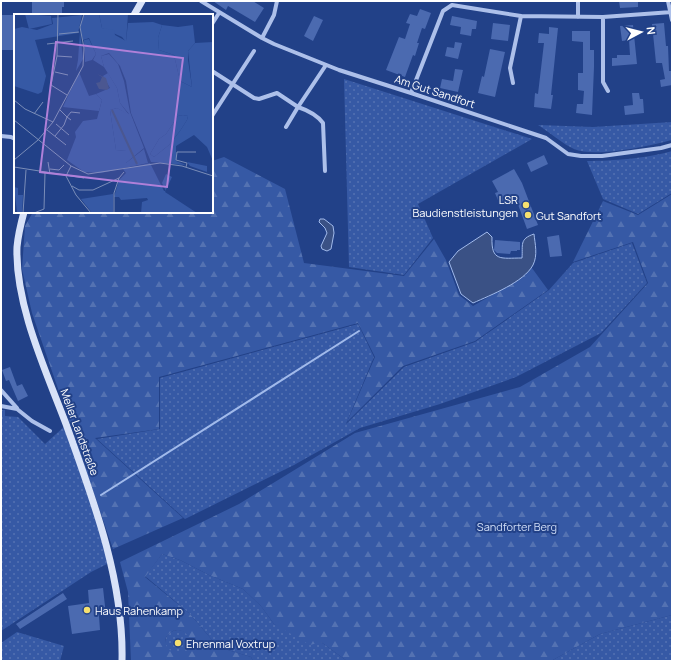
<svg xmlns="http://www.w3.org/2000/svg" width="673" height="662" font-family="Manrope,sans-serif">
<defs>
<pattern id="grass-dots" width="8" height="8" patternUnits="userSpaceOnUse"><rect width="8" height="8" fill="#3659a5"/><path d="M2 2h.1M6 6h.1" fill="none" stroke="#5472b2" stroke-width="1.8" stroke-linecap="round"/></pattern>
<pattern id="forest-firs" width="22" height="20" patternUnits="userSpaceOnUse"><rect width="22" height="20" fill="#3659a5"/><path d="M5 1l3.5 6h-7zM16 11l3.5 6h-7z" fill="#5472b2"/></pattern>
</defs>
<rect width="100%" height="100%" fill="#224188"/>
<!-- grass -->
<path fill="url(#grass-dots)" d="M344,79L532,139L418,204L433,238L404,275L349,267Z
M672,122V140C650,146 595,158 574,149C563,144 549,132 538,125L593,127Z
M672,151V193L638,214L603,199L587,161C612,161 649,158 672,151Z
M632,243L647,283L601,333L516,377L440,404L360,428L294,465L185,519L97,439L160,429V378L358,324L374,357L346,424L404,367L475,342L549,290L573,263Z
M1,410H5V416L18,417L45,444L66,425L111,562L91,572L1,631Z
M162,554L180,560L209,575L243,589L261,606L274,624L321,642L347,661H253L251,657L218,647L190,614L145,576Z
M672,615V661H551L600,634Z
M165 643a13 13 0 1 1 26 0a13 13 0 1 1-26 0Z
M17,632L64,646L60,661H1V643Z"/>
<!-- forest -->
<path fill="url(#forest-firs)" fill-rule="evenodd" d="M224,157L285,189L304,263L404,276L434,239L446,260L459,295L473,306L492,295L529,264L548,290L475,341L403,366L347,422L375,357L358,323L159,377V429L95,438L183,518L113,549L32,313L22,269L25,226L33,212H212V161Z
M672,194V615L600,634L551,661H347L321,642L310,645L274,624L261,606L243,589L209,575L180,560L162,554L145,577L190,614L218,647L251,657L253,661H131L128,592L120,562L239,504L355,433L520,387L590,347L648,283L633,242L573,262L603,201L638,215ZM175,630C186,629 193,639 189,649C173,662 153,639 175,630Z"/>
<!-- water -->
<path fill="#3a5185" stroke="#a1baeb" d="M320,219H324L333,226L334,233L331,249L327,251L322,249L321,246L327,233L325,228L319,222Z
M487,232L492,237C491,262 501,258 522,258C523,245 519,239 534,234C535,244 538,255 533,265C524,282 491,295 473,303L461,294L449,262L458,251Z"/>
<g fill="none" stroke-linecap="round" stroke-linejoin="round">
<!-- stream -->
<path stroke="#a1baeb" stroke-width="2" d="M101,495L359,331"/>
</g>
<!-- building -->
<path fill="#4b6ab0" d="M32,1H64V7H62V15H32Z
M213,1H253L264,8L255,22L228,6L226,10Z
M619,1H638V7L620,8Z
M420,9L431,13L425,29L422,28L417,43H419L415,56L413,55L405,77L386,70L399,37L405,39L410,24L406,23L410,14L417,16Z
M2,15H15L14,50H1Z
M314,16L323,20L313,41L304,36Z
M452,16L477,21L476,29H472L471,36L460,34L461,27L450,25Z
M493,23L510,25L508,41L491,39Z
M664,23L666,46H668L669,71H672V85L661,87L660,80L665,79L662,63H656L652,24Z
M633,25L637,64L612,66V58H617V55H630L629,40L622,41L620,26Z
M549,27L558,28L551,95H553L551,109L534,107L535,93L538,94L544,43H538L539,33L549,34Z
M572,31H590V50H594V67L592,115L576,113L577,104H583L584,91L578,90V73H583V42L572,41Z
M455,42L462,43L458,59L445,56L447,47L454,48Z
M490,49L505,52L495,97L478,93L482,76L484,77Z
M455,69L463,70L458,92L440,88L442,79L453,81Z
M632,93H639L640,99H643L644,113L625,115L624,106L633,105Z
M544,155L548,164L531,172L527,163Z
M514,169L522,183L538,225L527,229L516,199L500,205L495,193L498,192L492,181Z
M559,235L562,256L550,257L547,237Z
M495,240L520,242V250H517V251H511L510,254L497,253L494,250Z
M10,367L17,386L22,384L28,396L18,401L9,380L6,381L2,370Z
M103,588L106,615L99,616L100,630L72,634L68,606L89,603L88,590Z
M63,593L67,599L20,629L16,624Z"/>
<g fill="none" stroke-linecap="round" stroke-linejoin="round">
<!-- street -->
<path stroke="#adc0ea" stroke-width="4" d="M201,1L262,38L274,44L339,70L411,93L546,138L568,154L581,156H602L661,148L672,145
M668,1L672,20
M578,17V1
M603,17V82L608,91
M212,24L219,13
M262,38L274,15L277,1
M212,71L254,98L259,99L277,93L298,107L286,127
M513,83L510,68L521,16
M411,93L443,11L452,5L521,16L603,17L672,12
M212,116L254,51
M1,136L11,137L15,139
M325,171L323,123C317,115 307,110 298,107L326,65
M1,390L17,408
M1,406L17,409L32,421L50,431"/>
<!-- secondary -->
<path stroke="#d8e2f8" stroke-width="7" d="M134,15L142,1
M24,212C21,223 18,236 17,247C15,305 46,371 66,424C93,499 124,580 122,661"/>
</g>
<!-- markers -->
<g fill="#f6e06f" stroke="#224188" stroke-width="1.5">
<circle cx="526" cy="205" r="4"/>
<circle cx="528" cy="215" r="4"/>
<circle cx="87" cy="610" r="4"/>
<circle cx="178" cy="643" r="4"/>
</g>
<g text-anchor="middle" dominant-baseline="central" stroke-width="4" stroke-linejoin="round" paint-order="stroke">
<!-- street labels -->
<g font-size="11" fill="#fff" stroke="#224188">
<text transform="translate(435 91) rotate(18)">Am Gut Sandfort</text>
<text transform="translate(80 432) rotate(70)">Meller Landstraße</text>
</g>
<!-- poi labels -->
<g font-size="11" fill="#fff" stroke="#224188" text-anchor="start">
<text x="518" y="199" text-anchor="end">LSR<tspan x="518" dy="13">Baudienstleistungen</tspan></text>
<text x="536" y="215">Gut Sandfort</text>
<text x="95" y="610">Haus Rahenkamp</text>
<text x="186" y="643">Ehrenmal Voxtrup</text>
</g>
<!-- park labels -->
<g font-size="11" fill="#d1def7" stroke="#224188">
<text x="517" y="526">Sandforter Berg</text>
</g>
</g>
<!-- overview -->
<g transform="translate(14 14)">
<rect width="199" height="199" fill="#224188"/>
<path d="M85,0H114L112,28L108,23L88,14ZM148,11L164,13L179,11L181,29L174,37V46L178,73L166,67L160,41L145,36L144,24ZM66,17L69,45L62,57L64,46ZM75,25L82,40L78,46L71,48L70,26ZM95,40L104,50L110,67L116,98L130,134L112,149V137L102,136L96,96L103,94L115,100L106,89L103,74L90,53L87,42ZM65,58L75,82L82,80L88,86L85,97L49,93ZM169,101L174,102L173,106L166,117L155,131L140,143L136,140L145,125L152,120L164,102ZM173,148L193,152V158L176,152ZM136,149L150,177H152L148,169L152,160L158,163L151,178L183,199H127L128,188L134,186L133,184L107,186L105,183H100L105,166L112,159L109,155ZM0,173L4,174V181H9L8,199L3,198ZM99,180V199H78L67,185Z" fill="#3659a5"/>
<path d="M70,0H85L88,14L100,16L101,21L112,27L114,9L139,8L148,11L144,24L145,36L160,41L166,67L178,73L174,37L181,29L199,28V147L193,133L180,121L162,132V147L172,151L137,148L117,99L112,67L106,52L95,39L87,42L90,53L79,46L82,40L75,24L69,26L66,13ZM169,101L174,102L173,106L166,117L155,131L140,143L136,140L145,125L152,120L164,102ZM68,1L64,19L21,26L32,62L28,78L24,80L0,72V15L8,13L23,16L39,10L38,4ZM94,59L103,74L106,89L115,101L103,94L96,96L102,136L112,137V149L130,135L134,149L87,159L70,158L53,146L62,123L61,118L69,107L83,105L88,86L82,80L96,74L89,62Z" fill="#3659a5" fill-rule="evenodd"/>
<path d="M11,0L37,2L38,10L15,15Z" fill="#3659a5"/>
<path d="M83,60L92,64L95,74L93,76L85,75L82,69L86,68L88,63Z" fill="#3a5185"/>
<path fill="none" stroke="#3a5185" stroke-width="2" d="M98,96L123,150"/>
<path fill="none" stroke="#7a8db8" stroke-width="1" d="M44,0L43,42L37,71L53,81M45,20L65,18M33,30L59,27M43,42L58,43M41,58L54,61M0,86L11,95L39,108M46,96L53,103L57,98L66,99M20,100L29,88M0,106L57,152L74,160L146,149L168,152L199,162M42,110L55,121M33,116L52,131M41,122L50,111L53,103L57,106M0,146L24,126L39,108L69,52L70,34L66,13L70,0M34,148L36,160M57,152L52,162L62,181L77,199M0,153L70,164M172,153L173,149L162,146L163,138H182M36,155L45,156L50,151M58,172L65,176H79L105,164M9,199L12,156M20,199L30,195L31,159M100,199V179L105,164L110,158"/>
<path fill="#b080d9" fill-opacity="0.15" stroke="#b080d9" stroke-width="2" d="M42,28L169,44L153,173L26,158Z"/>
<rect width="199" height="199" fill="none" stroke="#fff" stroke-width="2"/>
</g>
<!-- border -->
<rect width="673" height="662" fill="none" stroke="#ffffff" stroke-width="4"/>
<!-- north arrow -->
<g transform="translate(641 32) rotate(83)" stroke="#224188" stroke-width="3" paint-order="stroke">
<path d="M0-3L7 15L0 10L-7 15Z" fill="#ffffff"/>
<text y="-6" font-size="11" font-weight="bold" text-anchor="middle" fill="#ffffff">N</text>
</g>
</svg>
